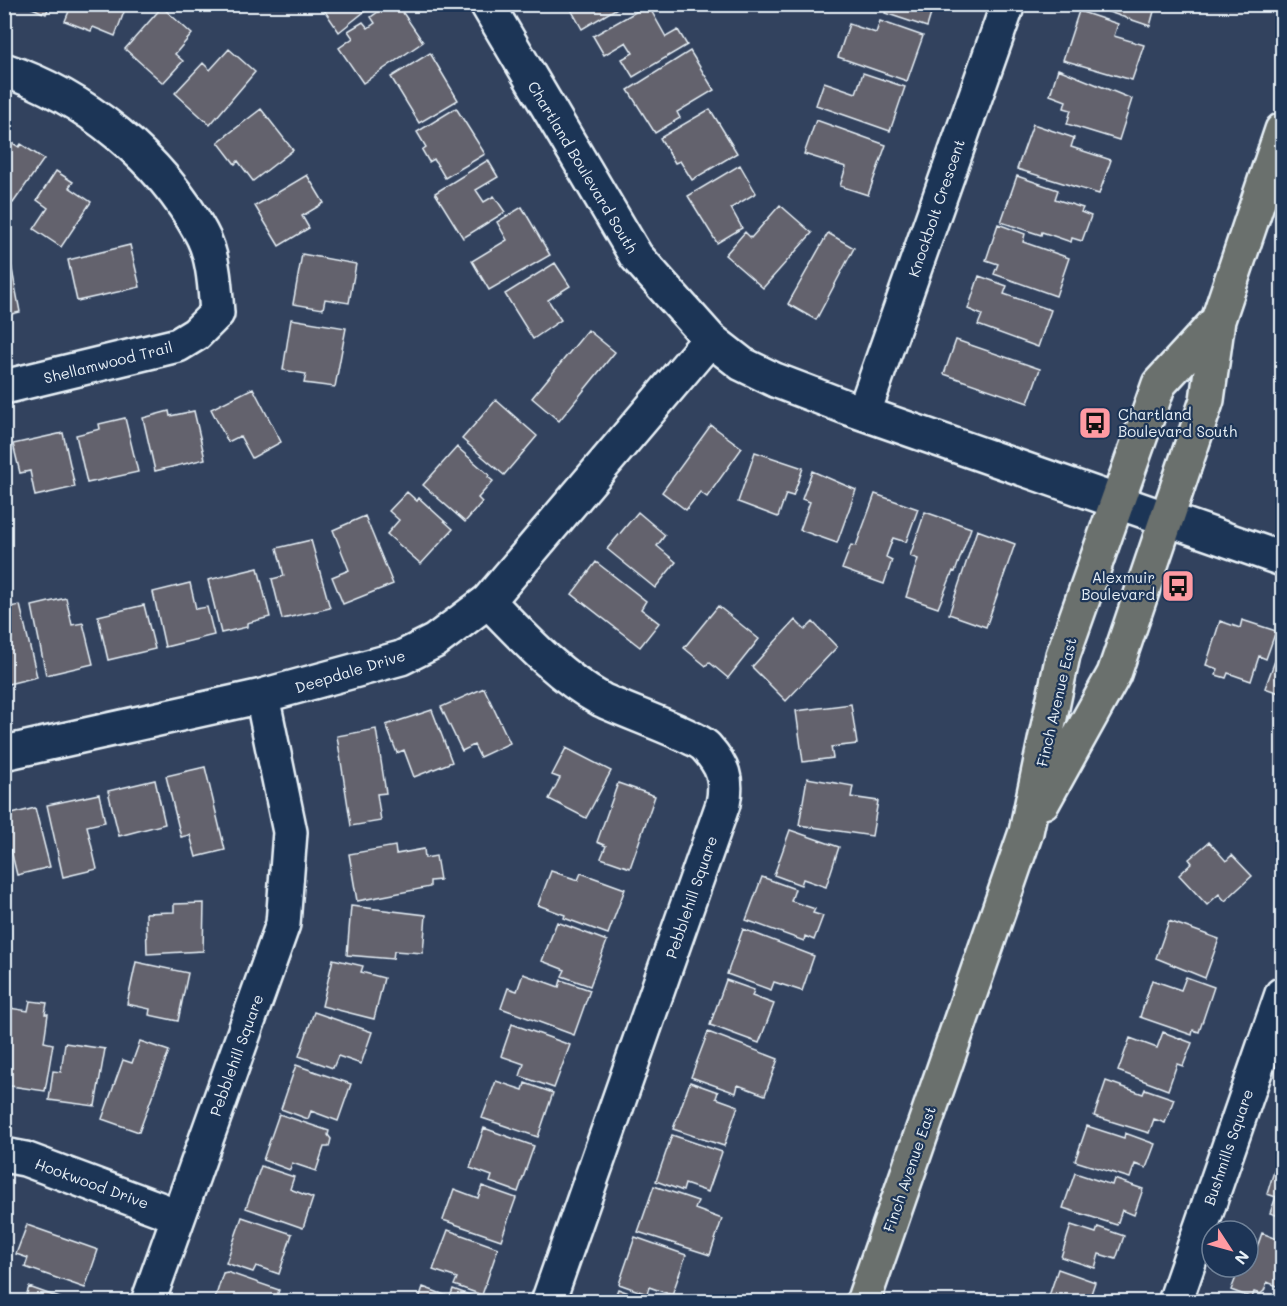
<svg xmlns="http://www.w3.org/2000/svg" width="1287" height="1306" font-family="Mali,sans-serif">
<rect width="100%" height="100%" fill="#32425e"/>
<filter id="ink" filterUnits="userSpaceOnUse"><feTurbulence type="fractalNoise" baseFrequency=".0167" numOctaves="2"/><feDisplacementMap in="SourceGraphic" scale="12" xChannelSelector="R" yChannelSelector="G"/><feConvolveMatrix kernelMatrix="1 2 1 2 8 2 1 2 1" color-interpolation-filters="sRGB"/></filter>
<g filter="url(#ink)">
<!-- building -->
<path fill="#63626d" stroke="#e8f1f8" stroke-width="1.5" d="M23,4H50L46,14Z
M72,4H127L115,36L93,27L91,31L65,21Z
M320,4H374L339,32Z
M389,4H397L423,42L363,83L339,48L353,38L348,31L363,22L368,28L375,23L371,17Z
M568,4H624L582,29Z
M887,4H934L927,27L885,13Z
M1085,4H1156L1150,26Z
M648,5L666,37L678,30L687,45L633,77L622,59L633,53L626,42L604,55L593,36Z
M162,7L192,34L175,54L183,61L163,83L125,49Z
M1079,11L1118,24L1114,36L1144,45L1132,80L1063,60Z
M880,21L923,36L907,81L838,57L849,24L876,33Z
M229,49L255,72L210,125L175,93L203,63L210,70Z
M690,51L714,90L677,112L680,118L655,133L628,90Z
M430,53L458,100L419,123L391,77Z
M1058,69L1132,99L1119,140L1067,124L1071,110L1064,108L1066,101L1050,95Z
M863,73L905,87L890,131L816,105L824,82L856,93Z
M456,108L485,154L445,178L434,159L429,162L422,150L426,147L417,132Z
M261,109L293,150L253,181L238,161L235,164L218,142Z
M710,109L737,153L692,180L680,161L675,163L660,138Z
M816,120L886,145L868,195L840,186L846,167L804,154Z
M1033,124L1074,138L1071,147L1111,160L1099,194L1017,169Z
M4,138L19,147L21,144L44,159L13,203L4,198Z
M488,160L498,177L476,190L484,202L494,196L505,212L463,238L435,193Z
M740,165L756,193L731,208L742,228L717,243L688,196Z
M56,171L73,182L69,187L91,202L61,247L34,229L48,208L37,200Z
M307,175L324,203L302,216L309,228L279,246L255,206Z
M1017,176L1058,190L1055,199L1083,208L1081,212L1091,216L1082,241L1072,238L1071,242L1042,232L1041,235L1001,222Z
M780,205L812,233L763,288L725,255L745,232L751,238Z
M522,207L550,255L489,290L472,261L507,240L497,222Z
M998,224L1025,234L1023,242L1069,258L1056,296L994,274L998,264L986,260Z
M828,233L854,248L816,320L788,304Z
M130,245L140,287L77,301L68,260Z
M302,254L356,264L349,303L325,299L323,309L293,304Z
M10,259L20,312L4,316V260Z
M555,263L570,286L548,300L561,320L533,339L505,294Z
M979,276L1007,286L1004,294L1051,310L1038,347L978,325L982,315L968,309Z
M291,319L346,328L335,387L304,383L306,374L283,370Z
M588,330L615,352L559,421L532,398Z
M956,340L1040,369L1028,403L944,374Z
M253,388L281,442L252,458L240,436L228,442L211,409Z
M496,400L537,436L504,475L462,439Z
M169,411L170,416L194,411L205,459L155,471L143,418Z
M125,418L138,472L87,483L76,435L100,429L99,424Z
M711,425L742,448L707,497L700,492L686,510L662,492Z
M63,433L75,487L35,496L30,471L20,473L13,444Z
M457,447L489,475L488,477L493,481L478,498L482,502L465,522L423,485Z
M755,452L803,468L793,496L786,494L778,517L738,502Z
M812,471L856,490L837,543L800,530L810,502L802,499Z
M407,492L417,501L419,498L453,529L421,564L387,534L399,520L389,511Z
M875,494L918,509L906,542L893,538L886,557L892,560L884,584L842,569L851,545L856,546Z
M638,512L665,535L657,546L676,562L655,588L607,549Z
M925,512L971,528L955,572L953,571L938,608L906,597L918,559L910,556Z
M365,516L393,584L343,604L332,577L349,570L333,530Z
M977,530L1015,544L986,627L949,614Z
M311,540L330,608L282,619L272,579L284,576L277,548Z
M596,562L646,601L641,609L659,623L640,647L572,594Z
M258,568L270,617L247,623V627L221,633L208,580Z
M190,583L196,609L207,607L214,635L165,647L153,592Z
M66,598L72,625L83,623L93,664L46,675L32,606Z
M20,605L37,677L4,685V608Z
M144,605L155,649L108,660L98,616Z
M718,606L759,639L728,678L709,662L706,666L684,648Z
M795,620L805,630L813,622L837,647L786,701L752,667Z
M1242,620L1276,631L1266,659L1259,656L1251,681L1228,673L1226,678L1216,675L1218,669L1206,665L1220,621L1240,628Z
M1281,644L1282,645V694L1265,688Z
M484,688L510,743L480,757L474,745L462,751L441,707Z
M851,704L857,744L831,747L833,758L803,762L796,711Z
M432,710L452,762L414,777L404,750L397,753L386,725Z
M376,729L386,793L377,794L381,821L351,826L337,736Z
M566,748L611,771L586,818L549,799L560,778L552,775Z
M205,767L225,850L196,857L190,835L181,837L166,776Z
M807,778L853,786L851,797L878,801L872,836L799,825Z
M155,780L165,824L119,836L108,791Z
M618,783L655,796L630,868L601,858L606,846L597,842Z
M99,794L105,822L87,826L97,869L63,877L47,805Z
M35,808L50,867L17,875L11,850L4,852V816Z
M790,830L839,847L826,887L803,879L801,885L774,875Z
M1209,842L1226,861L1232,855L1252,876L1225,901L1219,894L1207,905L1179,875L1192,863L1189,859Z
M395,846L396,854L424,849L425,858L436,856L440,880L430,881V887L357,901L349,854Z
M551,871L578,880L581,873L625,889L608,934L564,918L565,915L538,905Z
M762,877L795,889L791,901L815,909L813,913L823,916L814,940L805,936L804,941L746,920Z
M204,903L203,951L147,954L146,913L174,912V904Z
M351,906L426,915L423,953L394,951L393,959L347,955Z
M1169,921L1219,939L1205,978L1156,958Z
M557,922L607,941L590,986L562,976L565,970L542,961Z
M743,929L814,956L802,991L774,982L771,990L727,974Z
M333,959L363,966L361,972L384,978L374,1019L322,1006Z
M136,962L188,973L178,1021L149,1015L150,1009L127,1004Z
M523,974L559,987L561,980L590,990L574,1035L501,1008L508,988L517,991Z
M1186,977L1214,987L1199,1032L1193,1030L1192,1035L1140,1017L1152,980L1181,990Z
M726,980L754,990L752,996L774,1004L759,1043L710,1025Z
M30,1001L47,1003L45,1014H48L44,1042L53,1044L45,1091L4,1085V1036L10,1008L28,1011Z
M314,1012L372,1032L361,1064L338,1056L333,1068L299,1056Z
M512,1024L570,1045L554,1088L520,1076L524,1064L501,1056Z
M708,1032L778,1059L765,1095L738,1085L736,1093L691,1077Z
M1163,1032L1192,1043L1183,1066L1177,1064L1168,1090L1118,1071L1130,1038L1157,1048Z
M140,1041L169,1051L139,1132L102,1119L123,1060L132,1063Z
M65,1043L105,1049L95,1106L49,1100L53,1071L61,1072Z
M296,1065L351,1084L338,1121L311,1111L308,1119L281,1109Z
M496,1081L523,1090L525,1083L553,1093L538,1137L482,1118Z
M1106,1081L1143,1094L1145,1089L1174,1099L1165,1123L1154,1119L1149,1133L1094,1116Z
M690,1082L718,1092L716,1098L738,1106L724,1146L673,1129Z
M279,1114L329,1131L328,1135L331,1139L329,1147H324L316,1171L292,1163L290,1170L263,1160Z
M1087,1126L1124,1138L1125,1133L1155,1144L1146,1168L1135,1164L1130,1178L1075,1161Z
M484,1128L534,1146L518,1192L490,1182L492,1176L470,1168Z
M672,1135L722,1152L708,1192L685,1184L683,1191L656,1181Z
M261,1166L294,1177L290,1189L313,1198L303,1228L246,1208Z
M1275,1168L1282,1171V1217L1270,1213L1276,1197L1267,1194Z
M1075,1173L1112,1185L1114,1179L1143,1189L1134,1215L1122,1210L1117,1225L1063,1208Z
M482,1186L516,1198L501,1240L443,1220L454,1189L478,1198Z
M654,1186L698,1201L695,1209L722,1219L710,1255L638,1232Z
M242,1217L292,1234L279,1274L256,1266L253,1272L226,1263Z
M27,1225L98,1250L85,1288L25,1267L28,1258L16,1254Z
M1071,1225L1096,1233L1098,1227L1124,1236L1116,1259L1099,1254L1095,1268L1061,1257Z
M448,1230L498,1248L482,1295L454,1285L457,1278L433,1270Z
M1262,1233L1282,1241V1288L1267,1282L1264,1291L1260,1294L1254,1292L1252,1298L1231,1290L1240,1267H1248V1247L1256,1250Z
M635,1237L686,1255L672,1295L649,1287L647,1294L619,1284Z
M1058,1269L1095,1282L1090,1297L1102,1302H1047Z
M227,1272L279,1290L275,1302H214L223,1273Z
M29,1287L71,1302H24Z
M423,1287L450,1297L453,1289L480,1299L479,1302H418Z
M618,1289L653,1302H613Z"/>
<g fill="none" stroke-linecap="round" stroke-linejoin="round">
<!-- minor casing -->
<g stroke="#e8f1f8" stroke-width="38">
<path id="minor" d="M487,4L636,256L710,339L742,364L775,380L851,409L1282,559
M4,70C84,96 161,159 201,233C214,256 215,288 217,313L196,334L178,345L4,387
M864,412L1008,4
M488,601C522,636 558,676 602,700C622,710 696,736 706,747C723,766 728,779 723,804L548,1302
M4,753L262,696L401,658L435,641L488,601L710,339
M4,1155L25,1159L178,1216
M148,1302L283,924L290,832L262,696
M1175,1302L1282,994"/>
</g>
<!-- major casing -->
<g stroke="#e8f1f8" stroke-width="38">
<path id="major" d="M1043,802L1114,674L1207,400L1218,320L1282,130
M863,1302L1026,832L1063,655L1159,384L1218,320"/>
</g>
<!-- minor -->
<use href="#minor" stroke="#1d3557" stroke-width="33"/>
<!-- major -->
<use href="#major" stroke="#6b706d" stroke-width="33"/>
</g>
</g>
<!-- icons -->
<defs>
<g id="bus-square" transform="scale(1.725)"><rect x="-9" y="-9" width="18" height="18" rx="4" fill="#ff9aa2" stroke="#1d3557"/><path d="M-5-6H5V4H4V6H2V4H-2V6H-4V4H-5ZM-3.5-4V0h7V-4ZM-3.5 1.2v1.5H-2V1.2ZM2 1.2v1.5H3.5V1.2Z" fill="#111"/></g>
</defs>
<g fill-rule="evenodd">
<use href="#bus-square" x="1095" y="423"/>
<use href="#bus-square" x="1178" y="586"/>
</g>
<g text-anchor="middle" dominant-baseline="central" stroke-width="4.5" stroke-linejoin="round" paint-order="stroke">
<!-- street labels -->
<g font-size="15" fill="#e8f1f8" stroke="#1d3557">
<text transform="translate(583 167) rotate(59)">Chartland Boulevard South</text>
<text transform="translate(936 208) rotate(-71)">Knockbolt Crescent</text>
<text transform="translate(108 362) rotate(-14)">Shellamwood Trail</text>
<text transform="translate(350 671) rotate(-17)">Deepdale Drive</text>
<text transform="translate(1056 702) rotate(-77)">Finch Avenue East</text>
<text transform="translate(691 897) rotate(-71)">Pebblehill Square</text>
<text transform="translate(236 1055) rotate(-70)">Pebblehill Square</text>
<text transform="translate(1228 1147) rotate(-71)">Bushmills Square</text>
<text transform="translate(909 1169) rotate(-71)">Finch Avenue East</text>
<text transform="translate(92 1183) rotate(20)">Hookwood Drive</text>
</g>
<!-- poi labels -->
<g font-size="15" fill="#e8f1f8" stroke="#1d3557" text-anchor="start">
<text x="1118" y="414">Chartland<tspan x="1118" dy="17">Boulevard South</tspan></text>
<text x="1155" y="577" text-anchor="end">Alexmuir<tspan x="1155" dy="17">Boulevard</tspan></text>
</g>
</g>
<!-- margin -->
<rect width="1287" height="1306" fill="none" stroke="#1d3557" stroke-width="24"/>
<rect x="12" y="12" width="1263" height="1282" fill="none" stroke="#e8f1f8" stroke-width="2" filter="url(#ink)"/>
<!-- north arrow -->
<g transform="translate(1230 1249) rotate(126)"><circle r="28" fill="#1d3557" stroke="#6e8097" stroke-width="1.5"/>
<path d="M0-4.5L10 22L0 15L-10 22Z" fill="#ff9aa2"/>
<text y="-9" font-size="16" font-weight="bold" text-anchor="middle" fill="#e8f1f8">N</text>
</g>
</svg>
